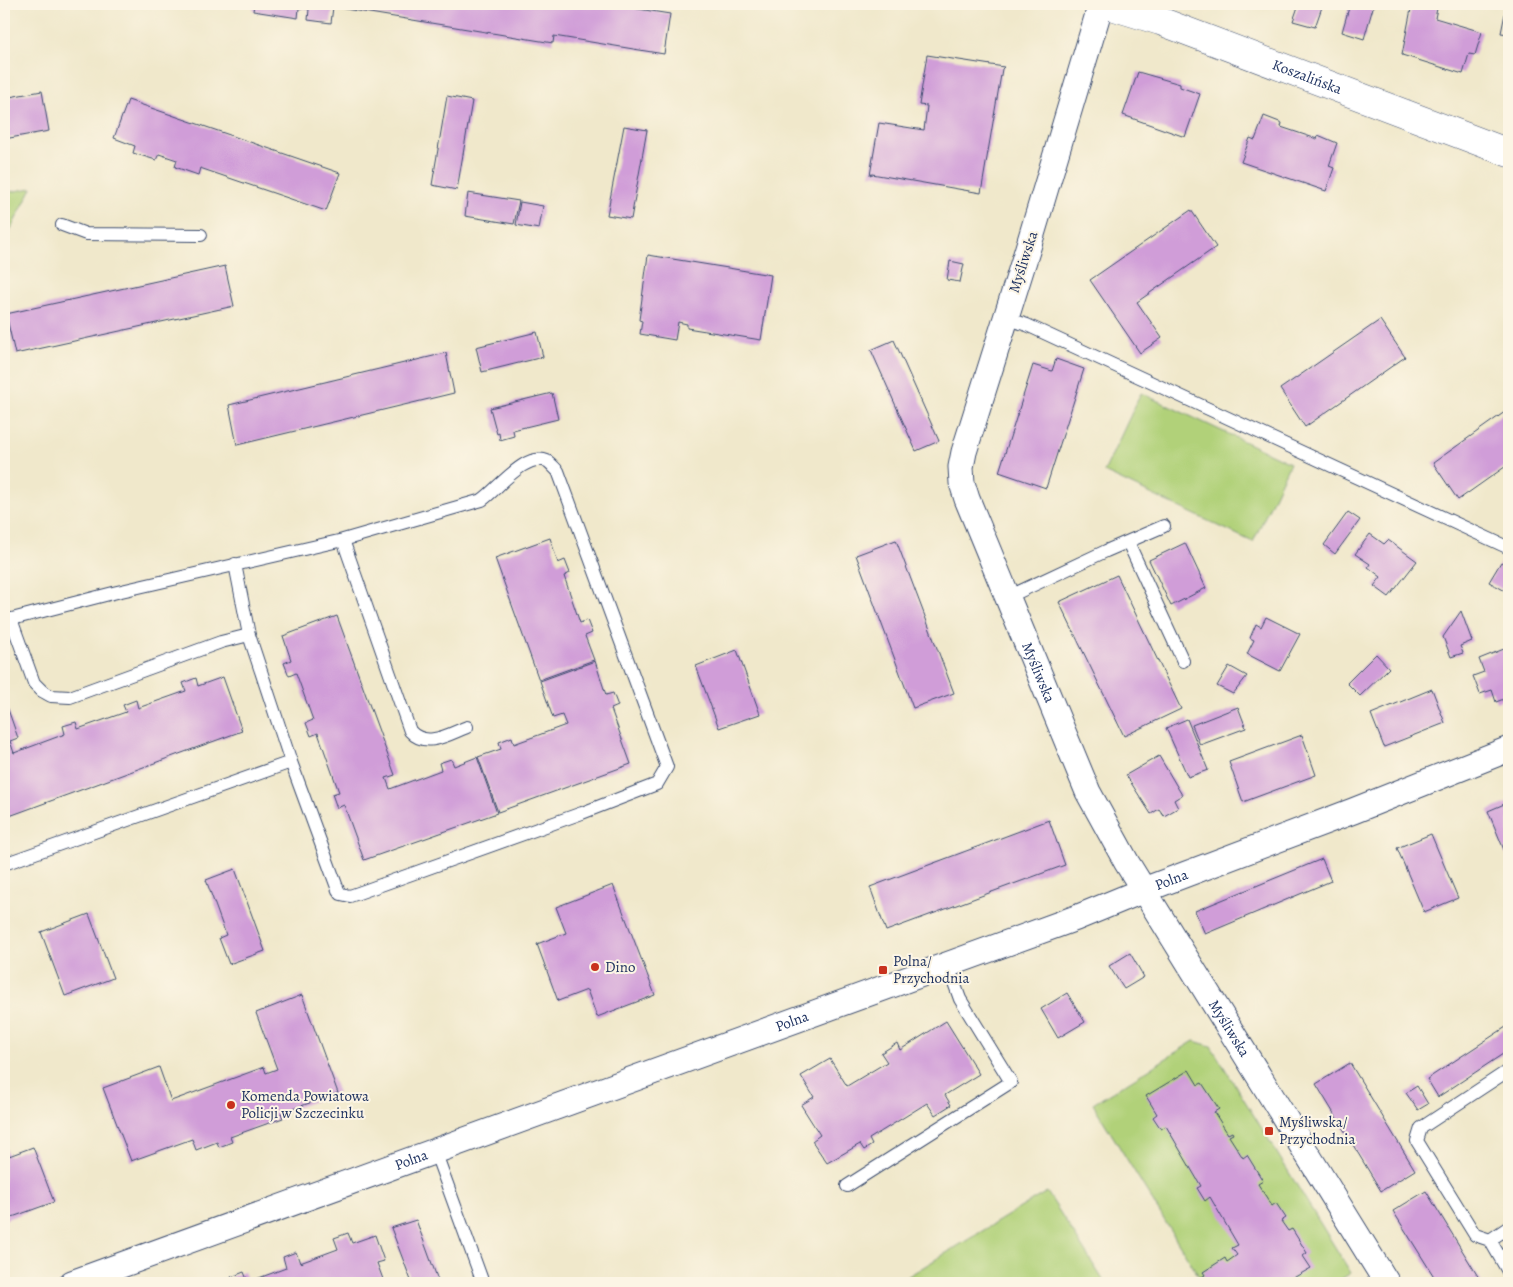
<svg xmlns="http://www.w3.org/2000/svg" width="1513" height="1287" font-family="Alegreya,serif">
<rect width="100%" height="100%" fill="#fcf5e5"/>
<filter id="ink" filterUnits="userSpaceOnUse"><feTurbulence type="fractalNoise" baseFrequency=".02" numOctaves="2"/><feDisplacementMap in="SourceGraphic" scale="10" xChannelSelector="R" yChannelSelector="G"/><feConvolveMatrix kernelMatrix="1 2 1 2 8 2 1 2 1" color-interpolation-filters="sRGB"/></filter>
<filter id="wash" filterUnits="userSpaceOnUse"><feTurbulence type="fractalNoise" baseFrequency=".0096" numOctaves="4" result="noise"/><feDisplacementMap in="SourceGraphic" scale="20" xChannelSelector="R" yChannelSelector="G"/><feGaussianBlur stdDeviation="1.12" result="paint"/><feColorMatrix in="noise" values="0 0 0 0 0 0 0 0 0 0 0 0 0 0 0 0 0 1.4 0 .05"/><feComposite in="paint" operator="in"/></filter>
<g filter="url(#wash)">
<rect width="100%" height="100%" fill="#f0e8cb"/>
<!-- green -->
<path fill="#b1d179" stroke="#66806c" d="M32,188L4,242V193Z
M1141,393L1290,463L1253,542L1104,472Z
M1194,1041L1211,1046L1351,1273L1335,1283H1203L1093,1104Z
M1047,1192L1105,1283H897L1038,1197Z"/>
<g id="blocks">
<!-- building -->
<path fill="#d09dd8" d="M254,4H607L670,14L664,54L554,36L553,43L333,7L331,23L308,20L309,9L299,8L298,18L253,11Z
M1299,4H1323L1315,27L1293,21Z
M1350,4H1374L1364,39L1342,32Z
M1412,4H1438L1435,18L1482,32L1475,55L1469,54L1463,74L1402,55Z
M1507,4H1509V34L1501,33Z
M927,55L1004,67L1002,69L981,193L872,174L870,175L879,123L924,130L927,106L919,105Z
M1138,72L1180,84V87L1200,94L1185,137L1123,115Z
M42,91L49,131L4,139V98Z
M447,96L472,101L457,190L432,185Z
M128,100L340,173L326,211L200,168L198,175L175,167L177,160L159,154L156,160L133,153L135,146L114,138Z
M1264,116L1282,123L1281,127L1317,139L1318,135L1337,143L1329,166L1334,168L1326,191L1241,162L1250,138L1255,140Z
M624,126L647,130L631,219L607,215Z
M468,193L519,201L514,224L465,216Z
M520,202L543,206L539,229L516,225Z
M1191,210L1216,247L1137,302L1162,338L1140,353L1090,280Z
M648,255L771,275L761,340L687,328V324L678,322L675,340L640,334L642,321L639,320Z
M950,261L964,264L960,282L947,280Z
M225,266L234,306L15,354L6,314Z
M1380,320L1405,357L1305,427L1280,389Z
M537,332L543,357L482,372L476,347Z
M894,340L939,441L916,451L871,350Z
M446,353L454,393L237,445L229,405Z
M1056,359L1084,369L1046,488L999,472L1033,365L1052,371Z
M552,393L558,419L513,430L514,436L500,440L499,433L497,434L490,408Z
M1509,409V464L1458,500L1433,463Z
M1348,512L1360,520L1335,554L1324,545Z
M1370,534L1384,544L1388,540L1417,561L1389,597L1374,586L1381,577L1368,567L1370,564L1355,554Z
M550,538L558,563L565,560L570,573L564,576L580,623L587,620L592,633L585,636L594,660L539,680L495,558Z
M896,540L954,693L913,708L856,555Z
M1185,543L1206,588L1171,606L1149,560Z
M1501,562L1509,566V593L1489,582Z
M1117,575L1181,709L1124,736L1059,602Z
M1461,611L1472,641L1460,646L1463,653L1451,657L1443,637Z
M337,616L395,775L386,778L390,789L441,770L439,763L451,759L454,766L477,757L497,813L364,860L344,805L337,808L332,794L339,792L318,733L311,736L306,723L313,720L296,673L289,676L284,663L291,660L283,636Z
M1266,617L1300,634L1280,671L1247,654L1254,640L1250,638L1256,624L1261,627Z
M1509,647V697L1496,702L1492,690L1480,694L1473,676L1484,672L1479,659Z
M737,650L760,714L719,728L696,666Z
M1376,654L1389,668L1360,696L1347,683Z
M595,661L606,695L613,693L618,706L611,709L631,764L498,812L478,757L501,749L499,742L512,737L514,744L566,725L562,715L553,718L540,681Z
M1229,666L1247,676L1233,694L1217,686Z
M223,677L242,731L4,818V698L18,738L10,741L14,753L65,734L63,726L76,722L78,729L126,712L123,705L136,700L138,708L186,691L183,683L196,678L198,686Z
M1432,689L1445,723L1384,747L1371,714Z
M1238,707L1246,728L1200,745L1192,725Z
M1187,719L1208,770L1188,777L1166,728Z
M1302,735L1316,775L1243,802L1229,762Z
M1159,756L1182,795L1174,800L1178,808L1164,816L1159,809L1151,814L1126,775Z
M1509,802V862L1488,811Z
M1049,820L1065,865L886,931L870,887Z
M1431,834L1458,898L1424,912L1397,848Z
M1322,859L1331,881L1205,934L1195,911Z
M235,869L265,951L229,964L219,938L226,935L206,880Z
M613,885L655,995L597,1017L587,990L558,1001L537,944L566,933L556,907Z
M89,914L113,978L65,996L41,932Z
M1130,953L1144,977L1124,989L1109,966Z
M1067,993L1085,1022L1058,1038L1041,1009Z
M302,995L338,1093L281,1113L283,1118L230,1137L232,1142L219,1147L217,1142L196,1150L192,1139L131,1161L103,1088L159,1067L171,1101L264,1067L266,1073L277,1069L256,1013Z
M946,1021L979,1074L945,1095L951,1105L935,1115L927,1103L869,1139L872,1145L864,1150L860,1144L827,1163L812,1141L820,1135L801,1105L814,1097L801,1076L830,1059L847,1086L887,1062L881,1053L897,1043L900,1050Z
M1509,1025V1050L1438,1097L1427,1079Z
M1350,1063L1415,1170L1381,1191L1316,1084Z
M1189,1070L1198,1085L1202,1083L1219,1109L1214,1112L1228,1134L1232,1132L1233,1134L1229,1136L1243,1158L1247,1155L1263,1181L1258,1184L1272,1206L1276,1203L1286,1218L1281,1221L1288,1231L1292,1229L1307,1253L1303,1256L1311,1268L1288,1281L1290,1283H1192L1205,1275L1203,1272L1225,1258L1227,1262L1237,1255L1232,1248L1238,1245L1210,1197L1205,1201L1197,1188L1201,1186L1166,1126L1161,1129L1153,1117L1157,1114L1146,1096Z
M1417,1086L1428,1104L1418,1110L1406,1093Z
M33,1147L54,1202L4,1220V1150L6,1149L9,1156Z
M1426,1191L1482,1283H1438L1393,1211Z
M416,1220L439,1283H412L391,1228Z
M348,1233L352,1243L375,1235L384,1261L377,1263L384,1282L233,1283L231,1277L244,1272L248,1282L286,1268L283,1257L296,1252L300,1263L338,1249L334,1238Z"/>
</g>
</g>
<g filter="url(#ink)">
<use href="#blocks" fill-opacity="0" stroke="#3b4b6e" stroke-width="1"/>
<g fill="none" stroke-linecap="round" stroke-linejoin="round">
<!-- service casing -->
<g stroke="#3b4b6e" stroke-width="14">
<path id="service" d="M62,225L86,234L201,235
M1006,318L1027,325L1509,548
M1128,542L1183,661
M235,564L249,635L291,762
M1008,597L1106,551L1164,526
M11,619L34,683L42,691L51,696L70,697L221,642L249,635
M4,621L117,592L343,540L410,731C426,749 449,734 467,727
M4,864L291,762L338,890L341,894L350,896L582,813L657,784L667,767L558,471C555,469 551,463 547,461C525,452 498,489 482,500L343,540
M1509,1070L1421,1128L1417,1141L1475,1235L1490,1240L1509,1273
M435,1151L483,1283
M847,1186L1011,1082L960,999L948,966
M1490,1240L1509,1227"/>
</g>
<!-- minor casing -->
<g stroke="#3b4b6e" stroke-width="27">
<g id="minor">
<path id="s1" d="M1101,4L1027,251L964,452L961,467L962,483L967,499L1088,792L1127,863L1387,1283"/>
<path id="s2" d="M72,1283L1076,918L1144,890L1353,811L1509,749"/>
</g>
</g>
<!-- tertiary casing -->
<g stroke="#3b4b6e" stroke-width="29">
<g id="tertiary">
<path id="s3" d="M1105,4L1160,21L1509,153"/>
</g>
</g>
<!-- service -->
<use href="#service" stroke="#fff" stroke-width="12"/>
<!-- minor -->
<use href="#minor" stroke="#fff" stroke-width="25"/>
<!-- tertiary -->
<use href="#tertiary" stroke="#fff" stroke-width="28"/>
</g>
</g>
<!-- markers -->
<g fill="#c8321e" stroke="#fcf5e5" stroke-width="2">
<circle cx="595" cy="967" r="5"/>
<rect x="878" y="965" width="10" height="10" rx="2.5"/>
<circle cx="231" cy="1105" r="5"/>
<rect x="1264" y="1126" width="10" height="10" rx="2.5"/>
</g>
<g text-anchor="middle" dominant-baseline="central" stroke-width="4" stroke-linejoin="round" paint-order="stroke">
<!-- street labels -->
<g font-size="15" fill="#1b2f5e" stroke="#fcf5e5">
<text stroke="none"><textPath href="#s3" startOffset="215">Koszalińska</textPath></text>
<text transform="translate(1023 262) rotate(-72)">Myśliwska</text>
<text stroke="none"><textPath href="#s1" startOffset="704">Myśliwska</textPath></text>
<text stroke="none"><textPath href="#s2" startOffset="1171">Polna</textPath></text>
<text stroke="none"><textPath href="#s2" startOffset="766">Polna</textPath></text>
<text stroke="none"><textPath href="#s1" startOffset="1109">Myśliwska</textPath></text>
<text stroke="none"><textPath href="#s2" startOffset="361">Polna</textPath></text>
</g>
<!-- poi labels -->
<g font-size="15" fill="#1b2f5e" stroke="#fcf5e5" text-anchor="start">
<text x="893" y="961">Polna/<tspan x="893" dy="17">Przychodnia</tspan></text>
<text x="605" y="967">Dino</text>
<text x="241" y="1096">Komenda Powiatowa<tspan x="241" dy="17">Policji w Szczecinku</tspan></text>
<text x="1279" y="1122">Myśliwska/<tspan x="1279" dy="17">Przychodnia</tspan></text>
</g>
</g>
<!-- margin -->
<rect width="1513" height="1287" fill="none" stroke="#fcf5e5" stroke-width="20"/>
</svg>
